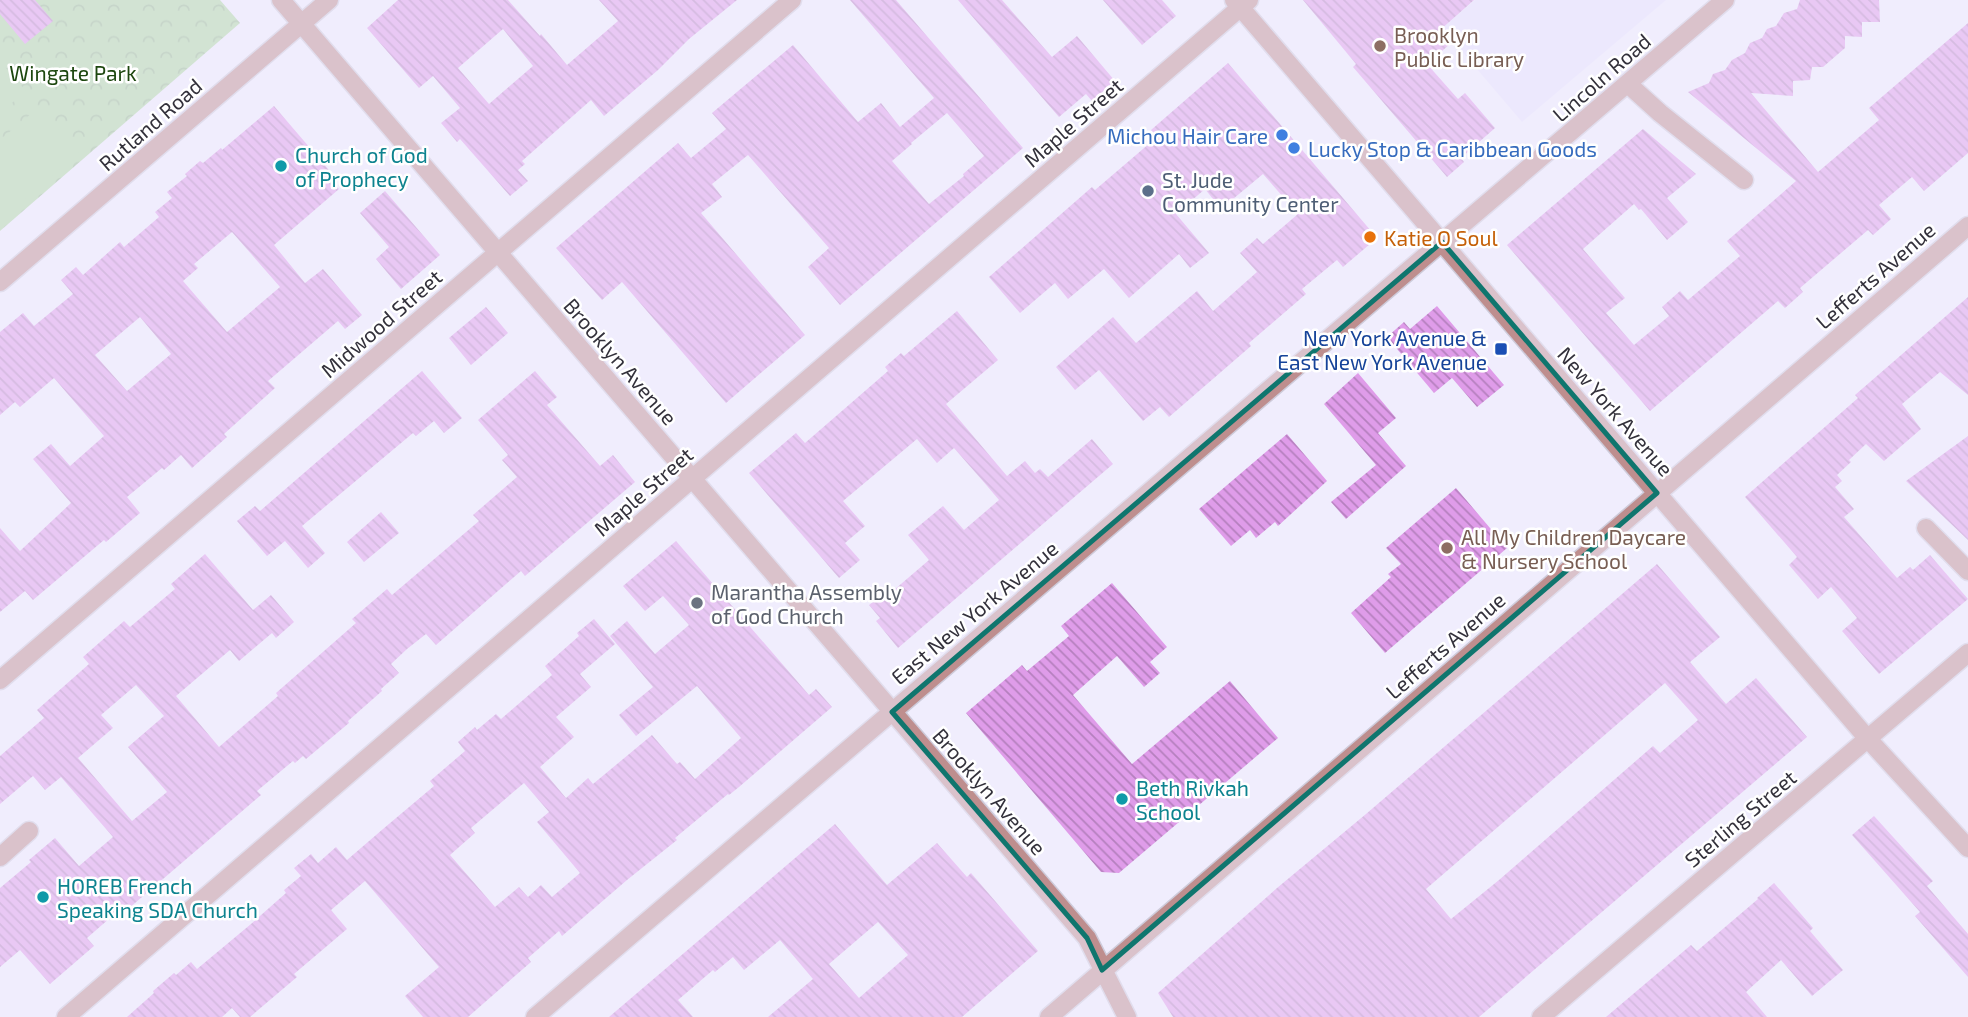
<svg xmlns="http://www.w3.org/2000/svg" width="1968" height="1017" font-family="'Exo 2',sans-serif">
<defs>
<pattern id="park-crowns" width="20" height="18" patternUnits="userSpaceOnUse" patternTransform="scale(1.75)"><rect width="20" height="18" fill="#add7a1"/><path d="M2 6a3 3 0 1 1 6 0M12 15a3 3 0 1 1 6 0" fill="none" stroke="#95b98c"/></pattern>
<pattern id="building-back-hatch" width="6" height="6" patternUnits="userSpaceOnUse" patternTransform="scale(1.75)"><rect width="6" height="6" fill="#df9ce9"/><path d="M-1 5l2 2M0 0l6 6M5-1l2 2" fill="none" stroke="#b580be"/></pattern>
</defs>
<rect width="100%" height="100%" fill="#f0edfd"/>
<!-- built -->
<path fill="#e7e3fd" d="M1475,0H1666L1522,122L1442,28Z"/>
<!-- park -->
<path fill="url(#park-crowns)" d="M0,0H220L240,23L0,231Z"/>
<!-- pitch -->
<path fill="#add7a1" d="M0,61L26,91L0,113Z
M39,107L79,153L6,215L0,208V140Z"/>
<!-- building -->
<path fill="url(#building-back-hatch)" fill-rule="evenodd" d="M0,0H35L53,21L25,44L0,14Z
M398,0H508L540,36L541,34L567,65L618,21L599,0H737L689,39L658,70L604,116L591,100L522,161L525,164L518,170L528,181L510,196L460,139L457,142L441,123L460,108L433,76L419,88L367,28ZM503,29L533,66L489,104L458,68Z
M850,0H896L1023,148L840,305L808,267L829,248L748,155L712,184L722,197L701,213L805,335L726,403L622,282L602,300L556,248L678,143L691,158L726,129L712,113L793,45L858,122L881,103L900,127L934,98ZM947,113L984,156L963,174L964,176L929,204L892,161L912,144L911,143Z
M958,0H1002L1052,57L1077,36L1115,81L1092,101L1086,94L1059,117Z
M1103,0H1162L1176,16L1142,45Z
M1303,0H1474L1439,31L1450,44L1427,64L1458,99L1465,93L1495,128L1461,158L1464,162L1447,177L1353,67L1356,64Z
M1800,0H1879L1880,22H1862V37L1845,36V48L1823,67H1812L1810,80L1793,81V96L1751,93L1818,172L1879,120L1869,108L1968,23V153L1924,191L1912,177L1879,205L1891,219L1873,235L1868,230L1800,288L1803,292L1785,308L1778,301L1650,411L1507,245L1643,129L1696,174L1667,198L1688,222L1667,240L1641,209L1639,210L1634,204L1583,249L1625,298L1606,313L1634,345L1669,316L1662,307L1680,291L1688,300L1740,256L1727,241L1796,181L1688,92L1709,83L1713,74L1725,70L1732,60L1745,53L1750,43L1762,38L1767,29L1776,26L1784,13L1797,9Z
M1228,63L1377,238L1343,267L1337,260L1302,289L1306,294L1249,343L1251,346L1169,417L1160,407L1143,421L1099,370L1075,390L1056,367L1113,317L1136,343L1197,291L1213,311L1257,272L1240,253L1257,238L1263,244L1298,214L1263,174L1221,209L1205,189L1176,214L1209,253L1190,268L1179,254L1129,298L1104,269L1068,299L1055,283L1020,313L989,277L1092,187L1095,190L1157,137L1151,130Z
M274,106L334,176L330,179L339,189L274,245L305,283L323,269L362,315L345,329L338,321L268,381L275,388L224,434L227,437L192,468L181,455L164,470L162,468L127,497L140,513L106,542L104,540L33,600L25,591L0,612V528L20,551L71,503L33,459L51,444L70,466L104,436L54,378L20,407L15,402L0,415V332L23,313L34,326L73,294L61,280L76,267L83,275L120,242L124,247L159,217L155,212L172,198L167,192L187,176L185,174L200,161L203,163L221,148L222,150ZM232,232L280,287L227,332L183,281L198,268L194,264ZM140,317L171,354L127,391L95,355Z
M385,191L440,255L401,289L376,259L389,247L360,213Z
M1968,297V395L1940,372L1902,404L1921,429L1884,461L1866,444L1849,460L1851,462L1837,475L1842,481L1835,487L1854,509L1844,517L1897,578L1910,567L1913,570L1930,555L1968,599L1879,674L1842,631L1857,618L1831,587L1818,599L1789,565L1797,557L1745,497L1858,398L1855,395Z
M1437,306L1504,385L1477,407L1452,378L1434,393L1387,337L1404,322L1410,329Z
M486,307L508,333L471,365L449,338Z
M957,311L998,360L946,404L1007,476L1025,461L1035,473L1040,469L1048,477L1092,439L1113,464L898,648L876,621L880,618L869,605L885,593L887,596L929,560L908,535L943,506L964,530L999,500L982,480L954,448L937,463L917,439L843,501L865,526L845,543L860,560L839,578L749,473L796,433L805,443L888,371L885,367L901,353L904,356Z
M422,371L462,418L444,433L434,421L416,436L413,433L302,526L325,553L308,568L285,541L267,556L237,521L255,506L260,511Z
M535,371L557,397L547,405L600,466L613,455L635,482L525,576L521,571L436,645L426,634L407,649L391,664L399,673L381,689L382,691L348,721L349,723L306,759L303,756L295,763L293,761L257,791L261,795L121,915L118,911L87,938L94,946L50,984L20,950L0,967V888L31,862L29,860L55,838L79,866L113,837L61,777L45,790L33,776L0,804V756L44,718L37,710L89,664L83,657L124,621L130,627L175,589L171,584L205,554L253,610L271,595L294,622L276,638L272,633L239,661L230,650L176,696L219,747L278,696L276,693L356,623L352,619L387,589L392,595L479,521L473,515L517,477L502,460L508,455L478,420ZM136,685L164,716L128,747L167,792L132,821L78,758L113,728L101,715Z
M1358,373L1396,418L1378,433L1406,466L1346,519L1331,502L1376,465L1324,404Z
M1287,434L1327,481L1278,526L1275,522L1256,538L1250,530L1231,546L1199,509Z
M1968,436V540L1906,481Z
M1456,488L1507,548L1385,653L1351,613L1391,577L1388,574L1401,564L1386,548Z
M381,512L399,533L364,562L347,542Z
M676,541L809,695L816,689L832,707L739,787L729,795L728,794L675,838L677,840L627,880L562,936L559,931L528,958L531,962L468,1017H423L405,996L439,967L365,881L331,910L347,929L294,974L297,977L250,1017H240L232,1008L222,1017H127L154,993L153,991L174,973L176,975L191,962L197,969L251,924L286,893L284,890L301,876L294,868L311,854L318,863L336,847L347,860L383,829L434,786L430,781L465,751L458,742L475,727L477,730L496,714L501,719L552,675L545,666L579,636L577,633L594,619L615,644L580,674L591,687L556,717L574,737L540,767L566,798L588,778L593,784L652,735L677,764L680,762L695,779L741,738L697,686L636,736L619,715L653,687L610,636L627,621L655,654L689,625L663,596L645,611L623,586ZM524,783L549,812L537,822L580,873L552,897L541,885L528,897L519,887L495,907L450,855L475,833L471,828Z
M1657,564L1720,637L1690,662L1726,704L1756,678L1807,737L1479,1017H1173L1158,993L1277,888L1366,814ZM1665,683L1698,720L1660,753L1653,746L1499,880L1451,919L1426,889Z
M1112,583L1167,647L1150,662L1160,673L1144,687L1117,656L1073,695L1132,764L1230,681L1278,738L1119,873L1101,872L966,713L1022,665L1027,671L1069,636L1061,626Z
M1874,816L1933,881L1927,886L1968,934V977L1915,916L1920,912L1852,835Z
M835,824L887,885L937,843L967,877L971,873L1038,951L962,1017H768L813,979L780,940L744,970L733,957L715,972L713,970L678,1000L693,1017H609ZM878,922L908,955L859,998L829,964Z
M1774,883L1813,928L1810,931L1843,970L1812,996L1781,960L1746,992L1767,1017H1606L1691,945L1697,951L1758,899L1757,898Z"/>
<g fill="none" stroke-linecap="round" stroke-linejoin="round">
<!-- minor casing -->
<g stroke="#cecbda" stroke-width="21">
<path id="minor" d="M281,0L1087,938L1127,1017
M1234,0L1868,739L1968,848
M1628,84L1660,113L1744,180
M0,282L329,0
M1926,528L1968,571
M0,680L792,0
M0,857L29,831
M66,1017L1249,0
M535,1017L1725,0
M1049,1017L1968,226
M1541,1017L1968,653"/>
</g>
<!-- minor -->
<use href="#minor" stroke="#be8e8e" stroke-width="18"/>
</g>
<!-- marked area -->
<path d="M0 0H1968V1017H0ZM1442,242L1657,493L1102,970L1087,938L892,712Z" fill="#f0edfd" fill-opacity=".55" fill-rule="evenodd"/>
<path fill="none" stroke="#0f766e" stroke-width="5" stroke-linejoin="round" d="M1442,242L1657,493L1102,970L1087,938L892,712Z"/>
<!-- markers -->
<g fill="#8d6e63" stroke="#fff" stroke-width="2.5">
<circle cx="1380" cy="46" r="7"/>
<circle cx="1447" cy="548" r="7"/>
</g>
<g fill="#3f7fe0" stroke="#fff" stroke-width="2.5">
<circle cx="1282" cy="135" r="7"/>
<circle cx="1294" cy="148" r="7"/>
</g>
<g fill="#0f9aa8" stroke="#fff" stroke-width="2.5">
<circle cx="281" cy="166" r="7"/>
<circle cx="1122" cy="799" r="7"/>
<circle cx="43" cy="897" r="7"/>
</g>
<circle fill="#5c6f8a" stroke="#fff" stroke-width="2.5" cx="1148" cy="191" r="7"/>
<circle fill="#e8710a" stroke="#fff" stroke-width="2.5" cx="1370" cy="237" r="7"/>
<rect fill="#1a4fb4" stroke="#fff" stroke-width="2.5" x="1494" y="342" width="14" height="14" rx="3.5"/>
<circle fill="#6b7280" stroke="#fff" stroke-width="2.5" cx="697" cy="603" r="7"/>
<g text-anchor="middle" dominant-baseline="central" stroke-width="5" stroke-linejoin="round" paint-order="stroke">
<!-- education labels -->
<g font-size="21" fill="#785e54" stroke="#fff" text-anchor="start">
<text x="1394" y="34">Brooklyn<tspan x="1394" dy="24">Public Library</tspan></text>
<text x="1461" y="536">All My Children Daycare<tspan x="1461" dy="24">&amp; Nursery School</tspan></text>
</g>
<!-- park labels -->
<g font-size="21" fill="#1d470f" stroke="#fff">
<text x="73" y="72">Wingate Park</text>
</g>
<!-- street labels -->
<g font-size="21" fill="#33313b" stroke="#fff">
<text transform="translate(1601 77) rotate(-41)">Lincoln Road</text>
<text transform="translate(1073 122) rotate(-41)">Maple Street</text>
<text transform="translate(150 124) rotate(-41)">Rutland Road</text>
<text transform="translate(1875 275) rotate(-41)">Lefferts Avenue</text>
<text transform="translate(381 323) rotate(-41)">Midwood Street</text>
<text transform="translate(621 361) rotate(49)">Brooklyn Avenue</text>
<text transform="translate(1616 411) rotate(49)">New York Avenue</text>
<text transform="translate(643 491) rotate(-41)">Maple Street</text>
<text transform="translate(974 612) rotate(-40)">East New York Avenue</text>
<text transform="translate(1445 645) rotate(-41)">Lefferts Avenue</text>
<text transform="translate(990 791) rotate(49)">Brooklyn Avenue</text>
<text transform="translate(1740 818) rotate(-40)">Sterling Street</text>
</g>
<!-- shop labels -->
<g font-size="21" fill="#366cbe" stroke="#fff" text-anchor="end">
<text x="1268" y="135">Michou Hair Care</text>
<text x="1308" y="148" text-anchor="start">Lucky Stop &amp; Caribbean Goods</text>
</g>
<!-- culture labels -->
<g font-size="21" fill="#0d838f" stroke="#fff" text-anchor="start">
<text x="295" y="154">Church of God<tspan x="295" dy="24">of Prophecy</tspan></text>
<text x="1136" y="787">Beth Rivkah<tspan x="1136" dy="24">School</tspan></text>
<text x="57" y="885">HOREB French<tspan x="57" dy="24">Speaking SDA Church</tspan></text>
</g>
<!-- service labels -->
<g font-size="21" fill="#4e5e75" stroke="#fff" text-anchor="start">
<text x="1162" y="179">St. Jude<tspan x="1162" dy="24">Community Center</tspan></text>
</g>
<!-- food labels -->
<g font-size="21" fill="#c56008" stroke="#fff" text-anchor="start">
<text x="1384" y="237">Katie O Soul</text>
</g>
<!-- transit labels -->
<g font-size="21" fill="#164399" stroke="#fff" text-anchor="end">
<text x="1487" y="337">New York Avenue &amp;<tspan x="1487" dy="24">East New York Avenue</tspan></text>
</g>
<!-- worship labels -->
<g font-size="21" fill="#5b616d" stroke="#fff" text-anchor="start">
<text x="711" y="591">Marantha Assembly<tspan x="711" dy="24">of God Church</tspan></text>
</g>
</g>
</svg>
